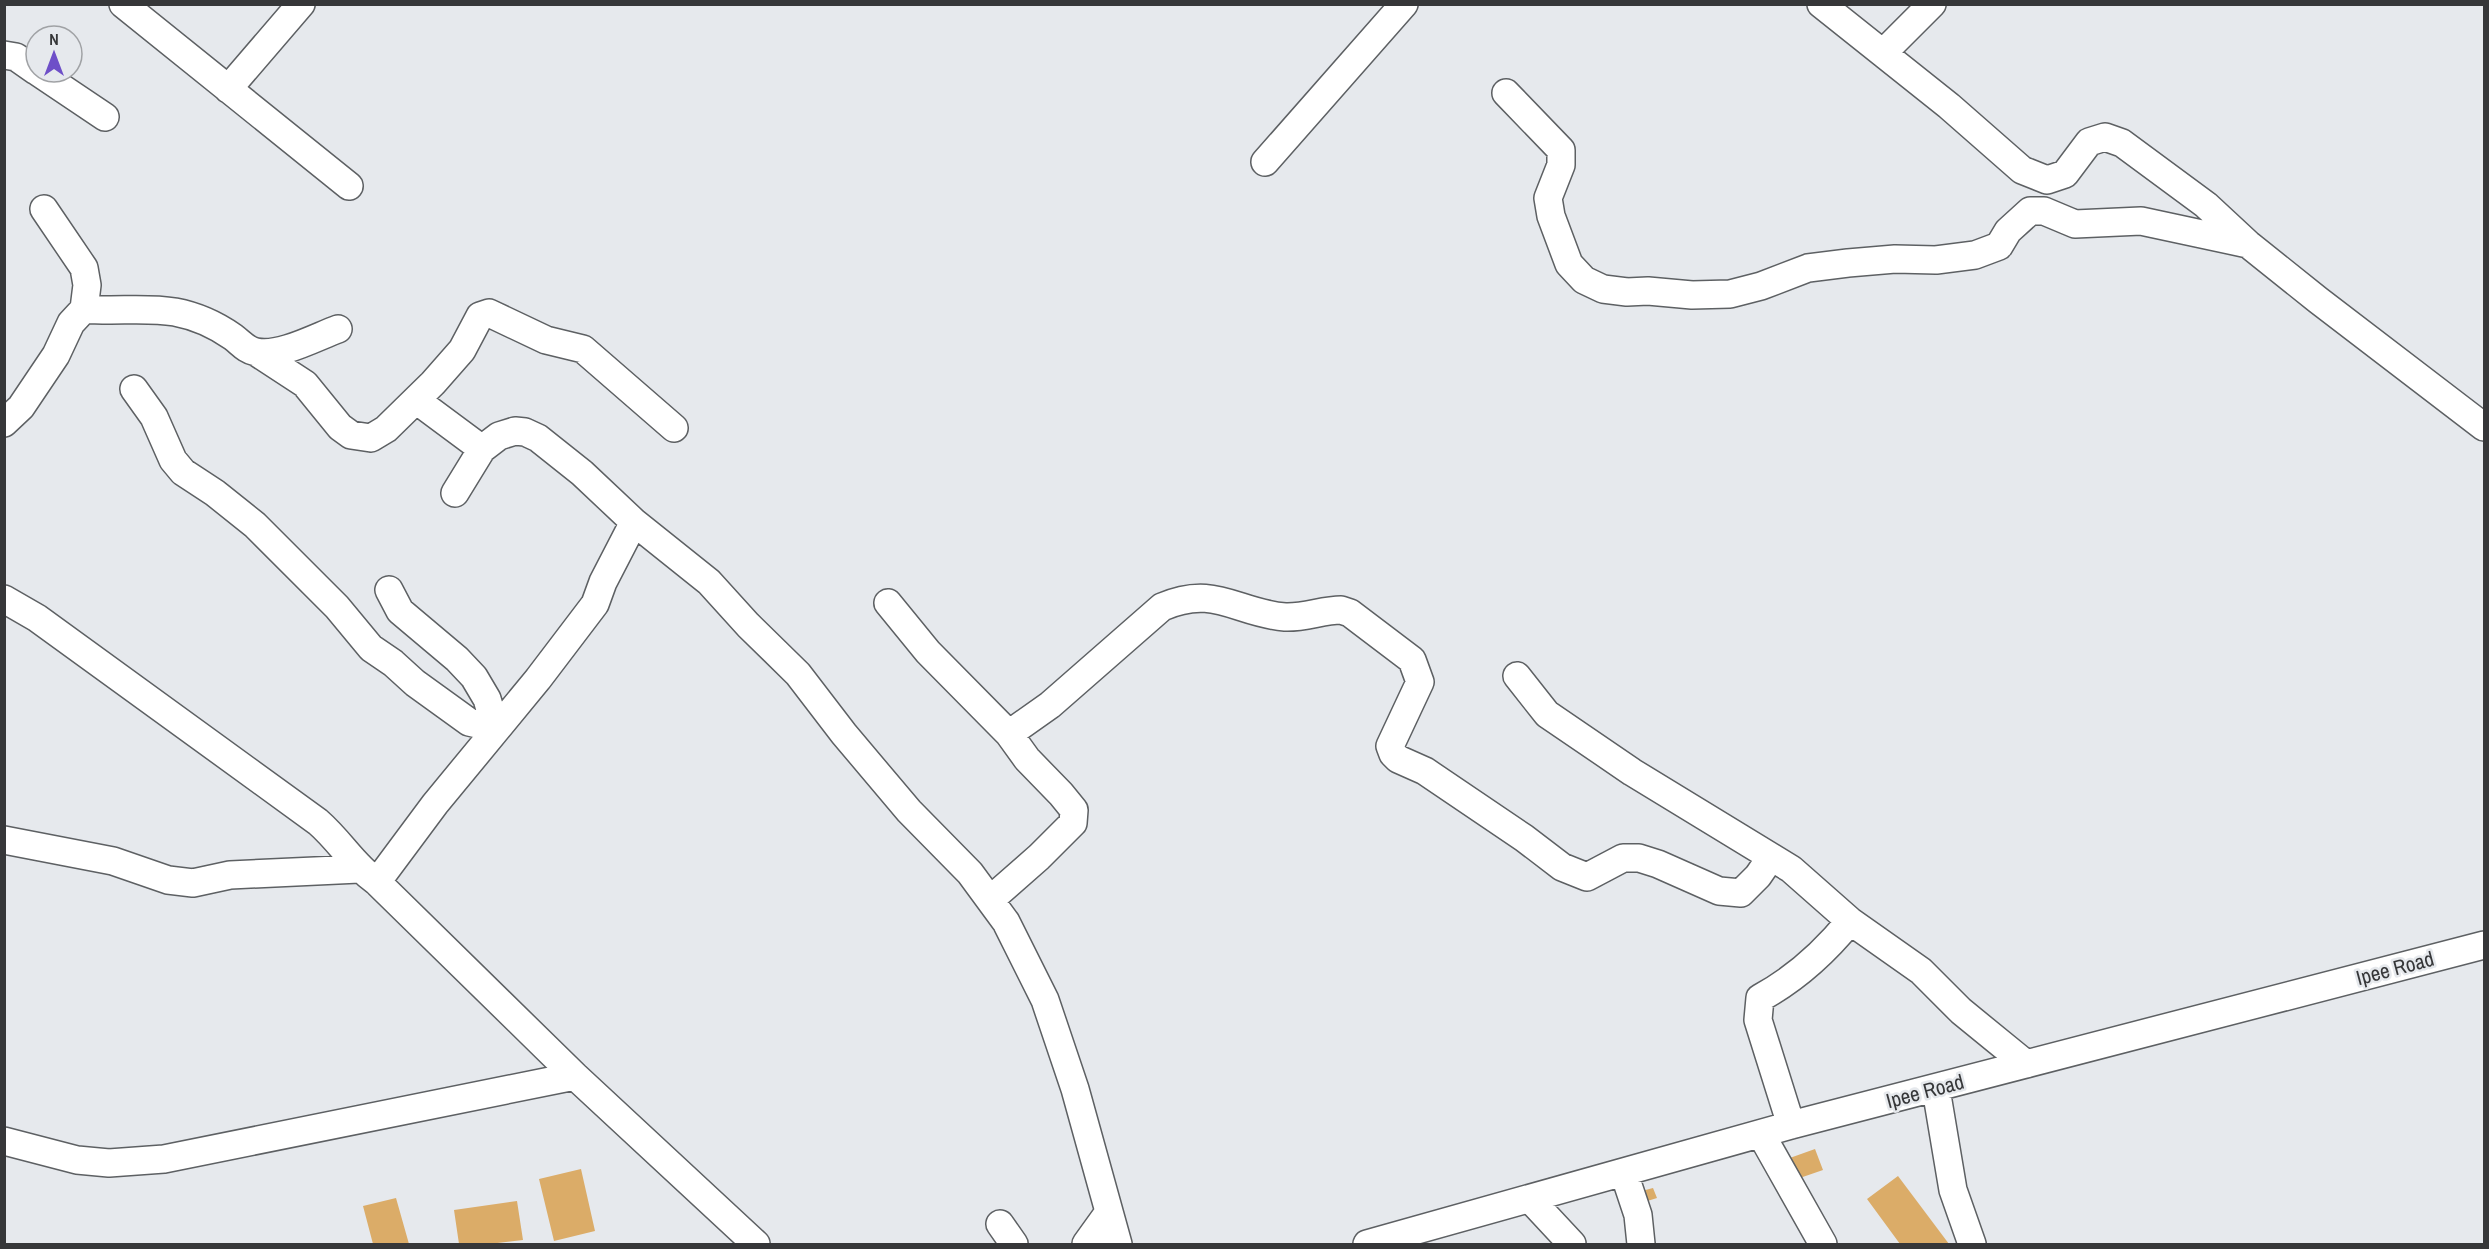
<svg xmlns="http://www.w3.org/2000/svg" width="2489" height="1249" font-family="'Archivo Narrow',sans-serif">
<rect width="100%" height="100%" fill="#e6e9ed"/>
<!-- building -->
<path fill="#dbac68" d="M1815,1149L1823,1170L1794,1180L1787,1159Z
M581,1169L595,1231L554,1241L539,1179Z
M1898,1176L1949,1244H1900L1867,1199Z
M1653,1188L1657,1198L1641,1203L1638,1192Z
M396,1198L409,1244H373L363,1206Z
M517,1201L523,1240L489,1244H459L454,1210Z"/>
<g fill="none" stroke-linecap="round" stroke-linejoin="round">
<!-- minor casing -->
<g stroke="#5d6063" stroke-width="30">
<path id="minor" d="M123,4L349,186
M1821,4L1949,106L2022,170L2047,180L2065,174L2089,142L2105,137L2122,143L2206,205L2248,244L2318,300L2484,427
M1883,53L1932,4
M4,55L16,57L36,71
M38,72L105,117
M228,89L301,4
M1506,93L1561,150V165L1548,198L1551,216L1569,264L1584,280L1603,289L1627,292L1648,291L1692,295L1730,294L1761,286L1808,268L1848,263L1895,259L1936,260L1975,255L1999,246L2008,231L2030,211H2044L2075,224L2141,221L2248,244
M1265,162L1404,4
M84,309C114,312 145,307 175,312C196,316 216,325 233,337C241,343 246,350 256,352C280,357 316,337 338,329
M256,352L305,384L340,427L351,435L371,438L386,429L433,383L462,350L480,316L489,313L546,340L583,349L674,428
M134,389L154,417L173,460L183,472L215,493L255,525L337,607L371,648L393,663L415,683L469,722L486,726L492,716L487,699L474,677L457,659L400,611L389,590
M416,400L482,449
M4,423L21,407L56,355L71,323L84,309L87,285L84,268L44,209
M634,522L709,582L748,625L798,674L844,734L909,811L970,873L1006,922L1045,1000L1075,1089L1118,1244
M4,599L37,618L318,822C341,842 353,865 377,882L575,1076L756,1244
M888,603L928,652L1009,734L1027,759L1061,794L1074,810L1073,823L1039,857L990,900
M1517,676L1547,714L1632,772L1791,869L1850,921L1921,971L1961,1011L2026,1064
M1009,734L1050,705L1162,607C1215,584 1236,613 1285,617C1304,618 1323,610 1341,610L1350,613L1412,660L1420,682L1390,746L1393,754L1398,759L1425,771L1524,838L1562,867L1587,877L1623,858H1639L1658,864L1719,891L1741,893L1758,876L1771,857
M4,840L113,861L168,880L193,883L230,875L359,869
M377,882L435,804L538,679L595,604L603,582L634,522L582,473L538,438L525,432L515,431L499,436L482,449L455,493
M1936,1089L1953,1190L1972,1244
M1791,1125L1758,1020L1760,998C1795,979 1824,953 1850,921
M1761,1134L1823,1244
M4,1141L77,1160L109,1163L164,1159L575,1076
M1624,1173L1638,1215L1641,1244
M1530,1199L1572,1244
M1000,1224L1014,1244
M1086,1244L1109,1212
M1367,1244L1791,1125L2484,945"/>
</g>
<!-- minor -->
<use href="#minor" stroke="#fff" stroke-width="27"/>
</g>
<g text-anchor="middle" dominant-baseline="central" stroke-width="5" stroke-linejoin="round" paint-order="stroke">
<!-- street labels -->
<g font-size="21" fill="#363739" stroke="#e6e9ed">
<text transform="translate(2395 968) rotate(-15)">Ipee Road</text>
<text transform="translate(1925 1091) rotate(-15)">Ipee Road</text>
</g>
</g>
<!-- border -->
<rect width="2489" height="1249" fill="none" stroke="#363739" stroke-width="12"/>
<!-- north arrow -->
<g transform="translate(54 54)"><circle r="28" fill="#e6e9ed" stroke="#a0a2a5" stroke-width="1.5"/>
<path d="M0-4.5L10 22L0 15L-10 22Z" fill="#6e4fc8"/>
<text y="-9" font-size="16" font-weight="bold" text-anchor="middle" fill="#363739">N</text>
</g>
</svg>
